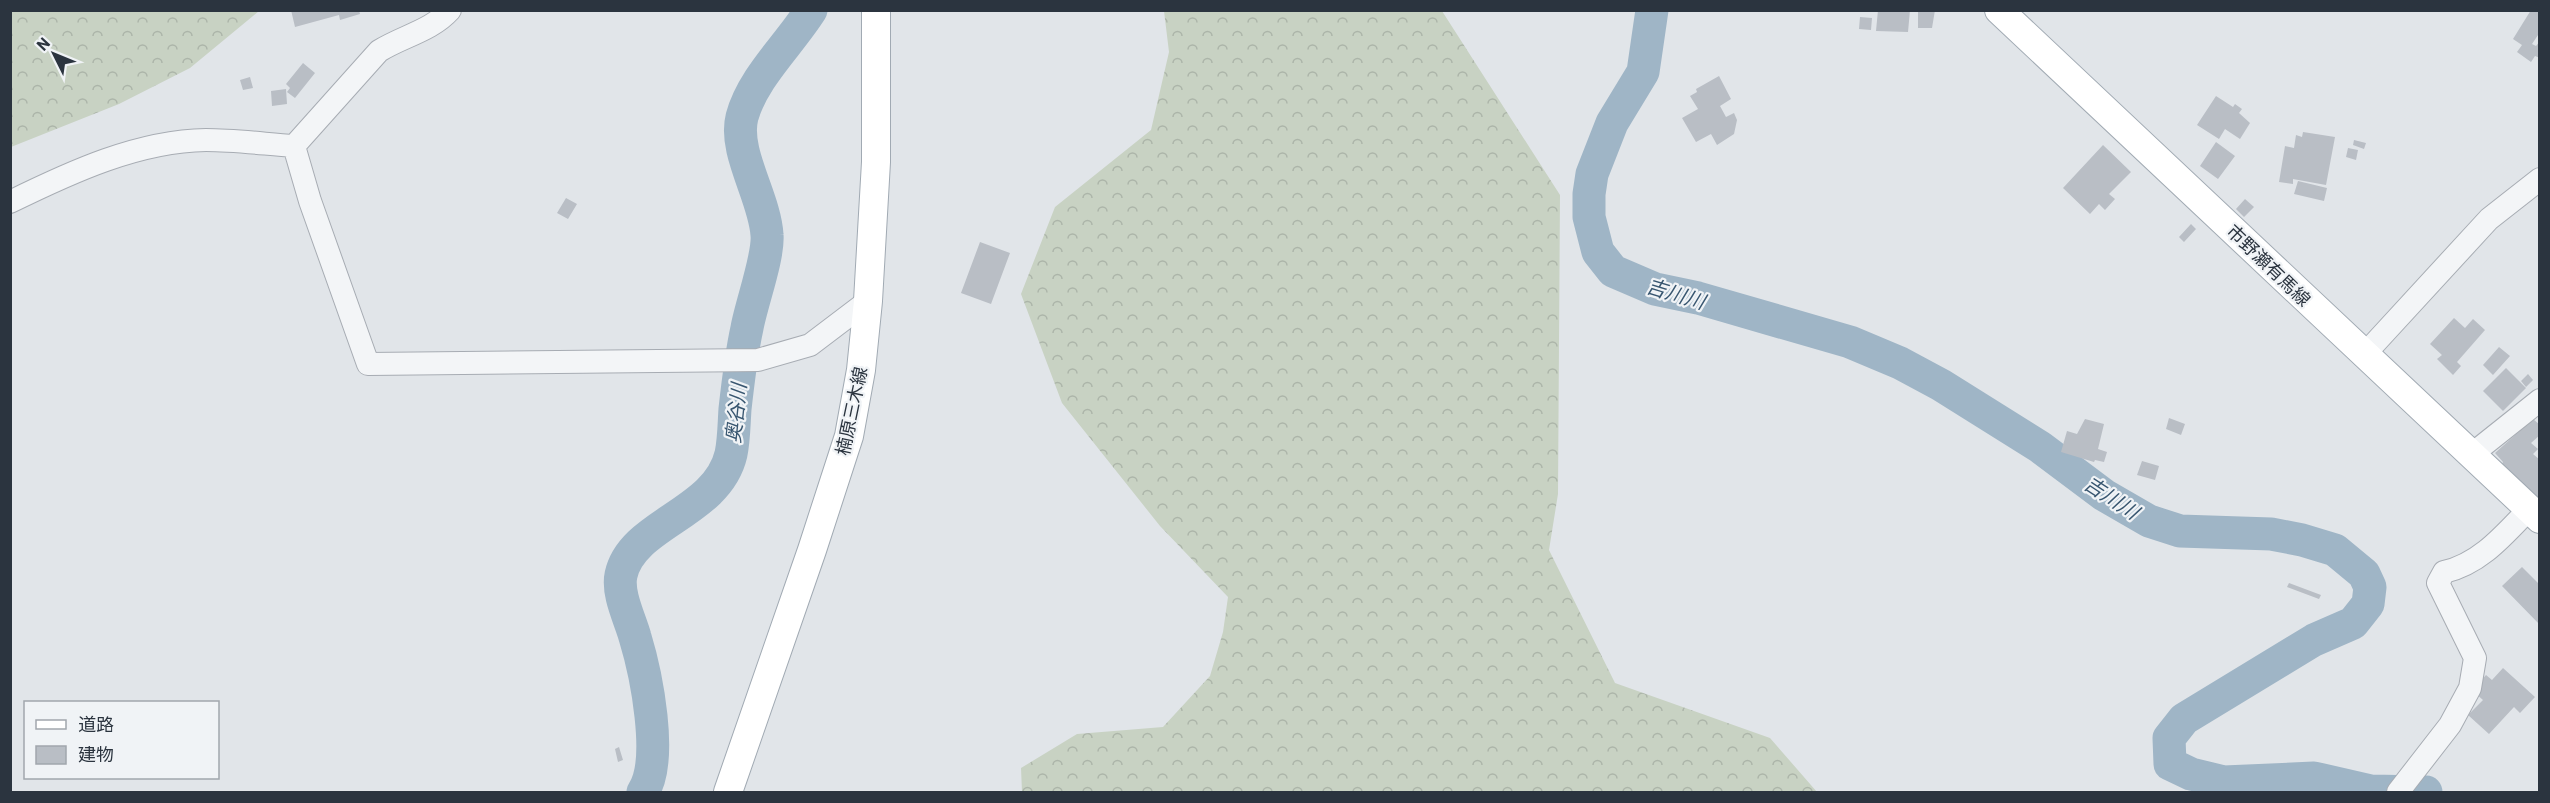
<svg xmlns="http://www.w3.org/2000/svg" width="2550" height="803" font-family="Barlow,'Noto Sans JP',sans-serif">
<defs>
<pattern id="forest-crowns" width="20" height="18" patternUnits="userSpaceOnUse" patternTransform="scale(1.5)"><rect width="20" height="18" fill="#c8d2c3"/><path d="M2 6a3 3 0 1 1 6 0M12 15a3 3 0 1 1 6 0" fill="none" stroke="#acb5a9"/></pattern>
</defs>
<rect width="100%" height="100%" fill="#e1e5e9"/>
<!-- forest -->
<path fill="url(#forest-crowns)" d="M11,10H259V11L190,68L119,104L11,147Z
M1164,11H1442L1560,195L1558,494L1549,550L1615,683L1770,738L1817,792H1022L1021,768L1077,734L1163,727L1210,676L1223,632L1228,597L1160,526L1062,403L1021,294L1055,207L1151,130L1169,52Z"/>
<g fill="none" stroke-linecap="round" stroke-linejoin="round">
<!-- river -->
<path stroke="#9fb5c6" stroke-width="33" d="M1652,10L1643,72L1612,123L1592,174L1589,194V217L1598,252L1613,271L1655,289L1698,298L1850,342L1900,363L1941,385L2040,447L2104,495L2149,521L2180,531L2271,534L2302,540L2335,550L2364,574L2370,587L2368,604L2353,623L2314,640L2184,719L2169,738L2170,764L2191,774L2224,782L2314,778L2371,791L2426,792
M643,792C664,760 646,673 635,637C630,619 617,594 621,575C632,523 717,514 731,454C734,440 734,423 735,409C738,382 741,355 747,328C751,305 769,256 767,235C765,198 733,152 742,117C753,77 789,45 811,10"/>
</g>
<!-- building -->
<path fill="#b9bec5" d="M291,10H359L360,14L340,20L339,15L295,27Z
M1878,10H1910L1908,32L1876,31Z
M1918,10H1935L1932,28H1918Z
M2531,10H2540V32L2532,44L2536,46L2540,41V58L2535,56L2531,62L2517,52L2522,45L2513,39Z
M1860,17L1872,18L1871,30L1859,29Z
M303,63L315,73L295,98L287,92L290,88L286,84Z
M1719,76L1731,99L1720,106L1726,117L1734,113L1737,120L1734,134L1717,145L1711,134L1696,142L1682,118L1698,109L1690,96L1697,92L1696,89Z
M250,77L253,88L243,90L240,80Z
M286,89L287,104L272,106L271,91Z
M2216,96L2233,107L2235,104L2242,109L2239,113L2250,123L2240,139L2225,129L2219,139L2197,125Z
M2303,132L2335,137L2326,185L2293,179V184L2279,182L2285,146L2294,148L2296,135L2302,137Z
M2354,140L2366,143L2364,149L2353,145Z
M2216,142L2235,156L2218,179L2200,166Z
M2103,145L2131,172L2109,194L2115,199L2105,210L2099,204L2090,214L2063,188Z
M2348,148L2358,150L2356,160L2346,157Z
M2298,181L2327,188L2324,201L2294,194Z
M566,198L577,204L568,219L557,213Z
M2245,199L2254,207L2244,217L2236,209Z
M2191,224L2196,229L2184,242L2179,237Z
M980,242L1010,253L991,304L961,293Z
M2454,318L2465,328L2473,319L2485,330L2457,362L2461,366L2453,375L2437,359L2442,355L2430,344Z
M2499,347L2510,356L2493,375L2483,365Z
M2506,368L2526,388L2503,411L2483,391Z
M2528,374L2533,380L2526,387L2521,381Z
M2169,418L2185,424L2181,435L2166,429Z
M2085,419L2104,424L2098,449L2107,452L2104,462L2095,460L2094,462L2061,452L2067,431L2077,434Z
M2533,419L2540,425V435L2531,443L2538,449L2533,454L2540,460V501L2502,464L2503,462L2495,453Z
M2142,461L2159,466L2155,480L2137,475Z
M2522,567L2540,585V625L2502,586Z
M2289,583L2321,595L2319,599L2287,587Z
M2503,668L2535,697L2520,713L2514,707L2489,734L2468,715L2483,700L2475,693L2478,684L2486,675L2492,680Z
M619,747L623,760L618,762L615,749Z"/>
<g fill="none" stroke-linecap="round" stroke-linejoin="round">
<!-- minor casing -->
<g stroke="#a7acb3" stroke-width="24">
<path id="minor" d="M294,146L310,201L368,364L758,360L810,345L868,301
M294,146L379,51C403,36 431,31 450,10
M10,202C71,172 138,141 206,140C235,140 265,144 294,146
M2363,356L2489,219L2540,179
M2471,455L2540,400
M2398,792L2450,725L2470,688L2475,658L2438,583L2444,572C2480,564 2504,535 2529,509"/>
</g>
<!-- major casing -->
<g stroke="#a1aab3" stroke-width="30">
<path id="major" d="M1999,10L2540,519
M728,792L812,550L849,436L861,370L868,301L876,162V10"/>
</g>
<!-- minor -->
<use href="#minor" stroke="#f3f5f7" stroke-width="22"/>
<!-- major -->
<use href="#major" stroke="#fff" stroke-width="28"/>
</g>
<g text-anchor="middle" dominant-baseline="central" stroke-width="4.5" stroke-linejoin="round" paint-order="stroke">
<!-- street labels -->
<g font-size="18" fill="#2b343f" stroke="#f0f3f6">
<text transform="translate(2269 265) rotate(44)">市野瀬有馬線</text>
<text transform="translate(851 411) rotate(-78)">楠原三木線</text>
</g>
<!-- water labels -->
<g font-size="20" font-style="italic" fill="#385670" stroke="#f0f3f6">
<text transform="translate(1676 293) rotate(17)">吉川川</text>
<text transform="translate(735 413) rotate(-84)">奥谷川</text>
<text transform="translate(2112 497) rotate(33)">吉川川</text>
</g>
</g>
<!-- border -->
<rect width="2550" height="803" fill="none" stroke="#2b343f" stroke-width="24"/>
<!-- legend -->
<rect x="24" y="701" width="195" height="78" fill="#f0f3f6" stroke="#a1a7ad" stroke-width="1.5"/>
<rect x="36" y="720" width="30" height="9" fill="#ffffff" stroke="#a1a7ad" stroke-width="1.5"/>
<text x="78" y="731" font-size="18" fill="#2b343f">道路</text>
<rect x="36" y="746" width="30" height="18" fill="#b9bec5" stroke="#a1a7ad" stroke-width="1.5"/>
<text x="78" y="761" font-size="18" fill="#2b343f">建物</text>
<!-- north arrow -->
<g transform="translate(54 54) rotate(313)" stroke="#f0f3f6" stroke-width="4.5" paint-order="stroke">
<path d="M0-4.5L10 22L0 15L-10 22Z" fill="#2b343f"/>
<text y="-9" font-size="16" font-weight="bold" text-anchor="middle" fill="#2b343f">N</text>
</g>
</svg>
